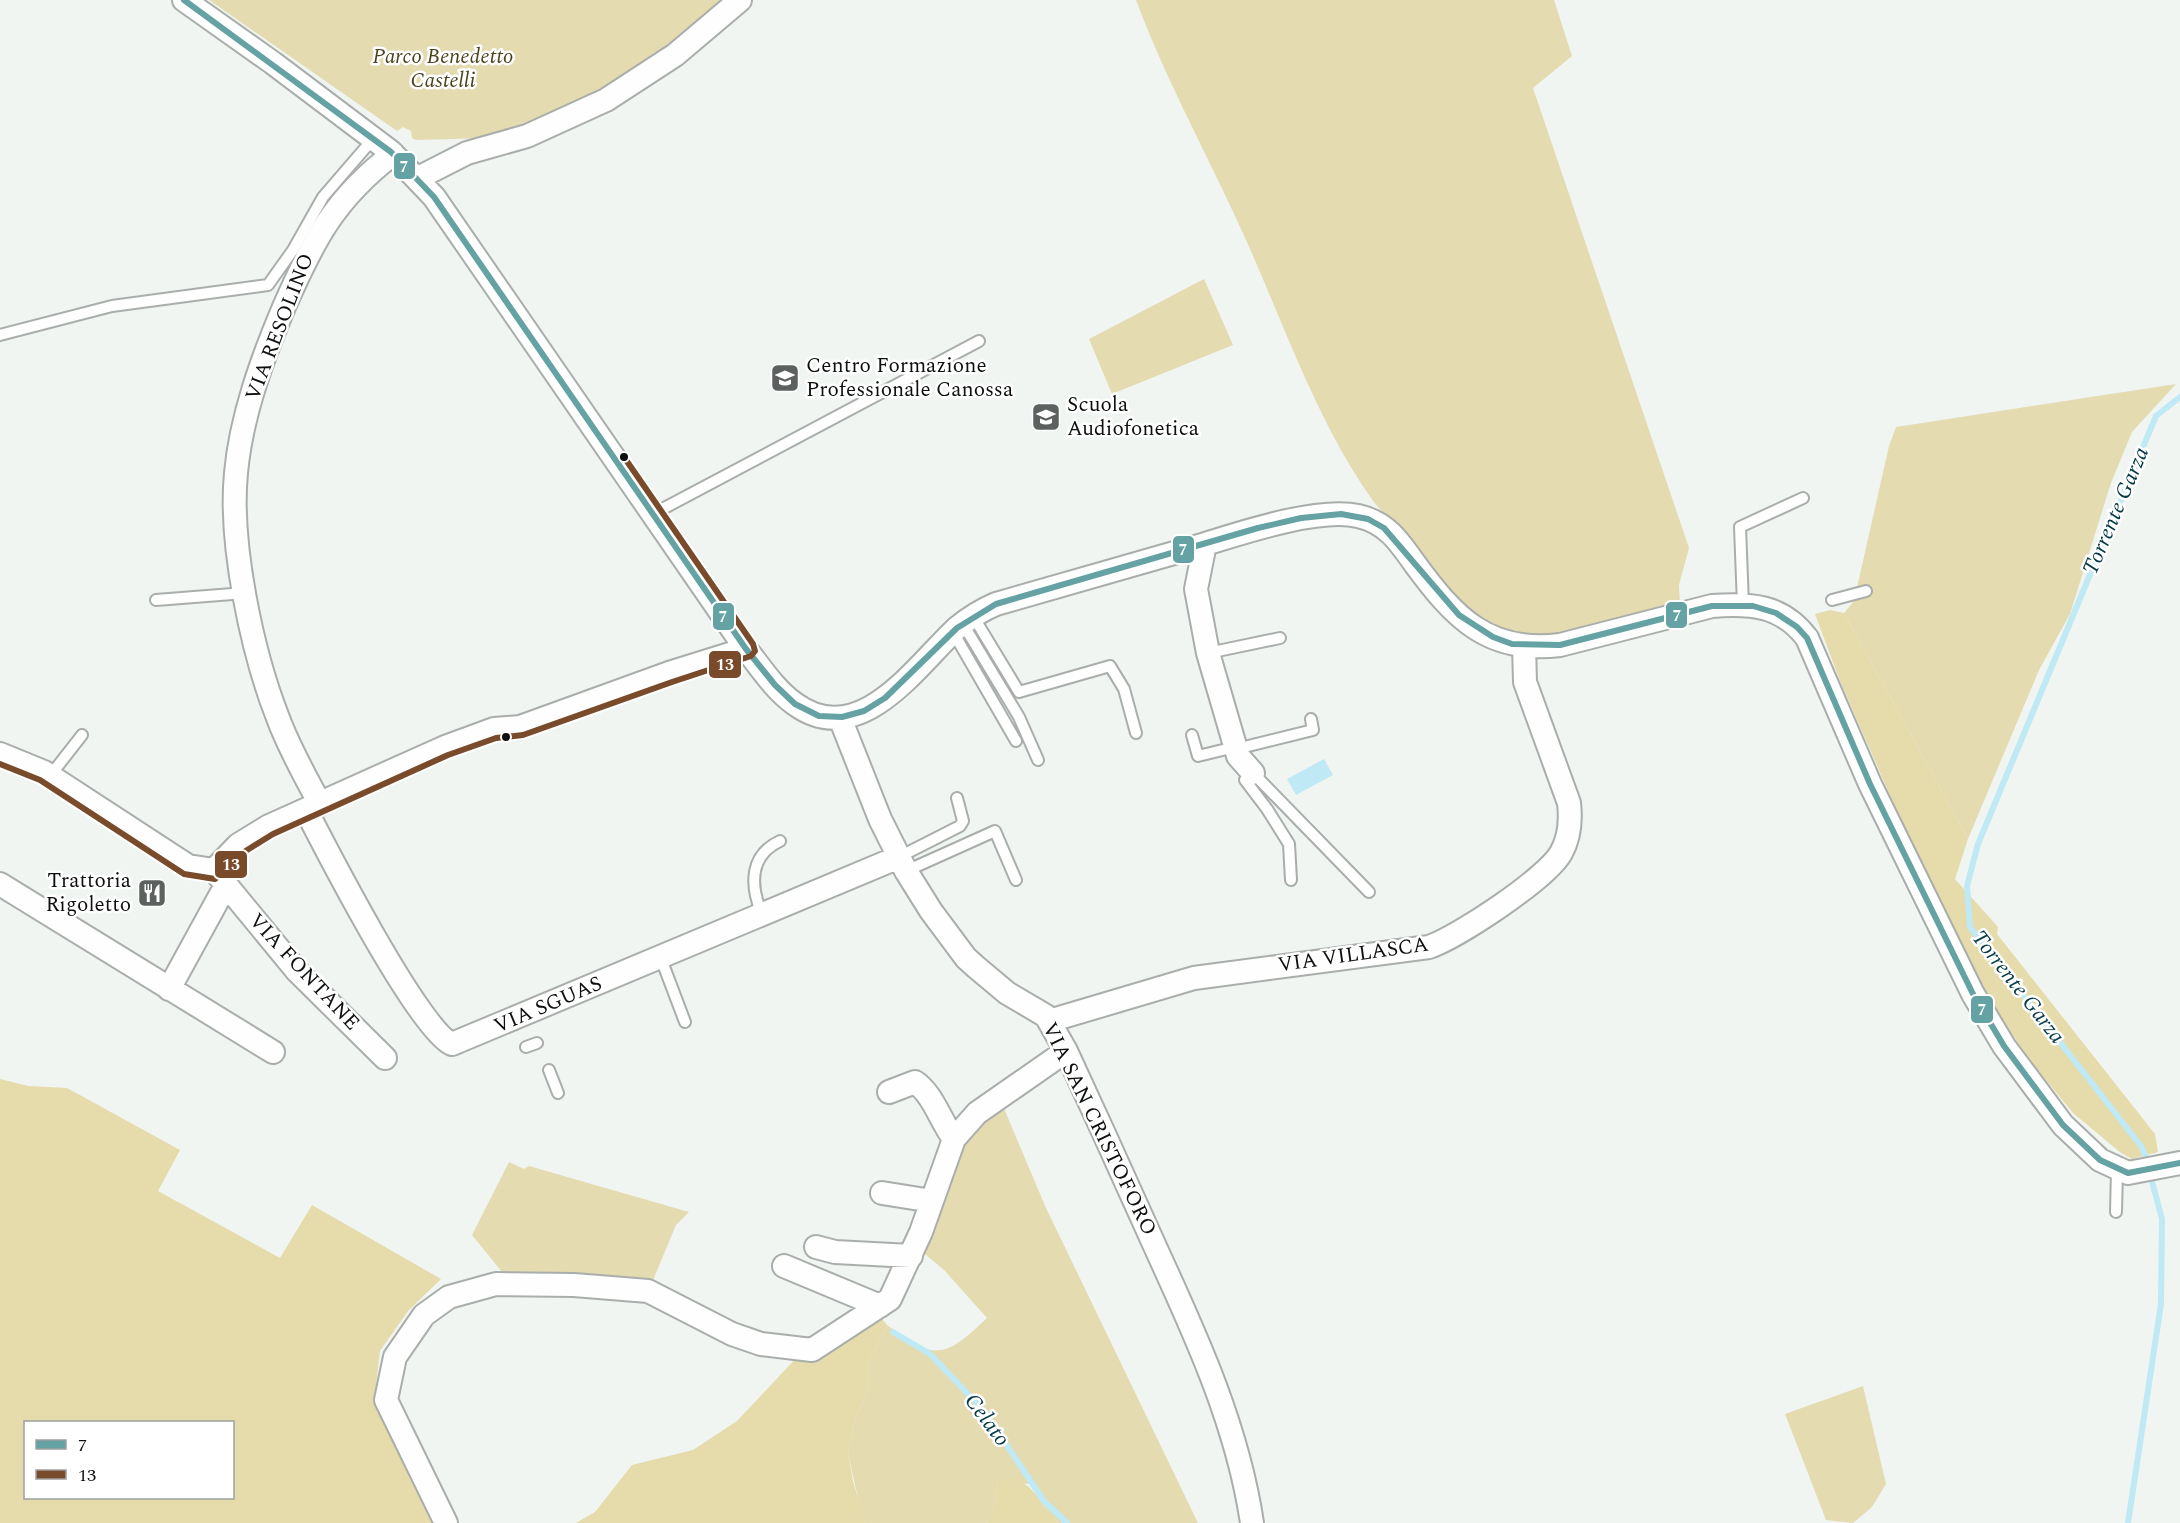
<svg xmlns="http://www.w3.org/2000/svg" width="2180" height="1523" font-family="Spectral,serif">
<rect width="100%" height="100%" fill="#f0f5f2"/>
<!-- green -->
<path fill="#e4dbb1" d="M209,0H723L663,51L614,84L529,125L490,138L416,140L412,138L411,131L403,127L397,131Z
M1136,0H1554L1572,56L1533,88L1689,548L1679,585L1680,605C1641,616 1535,647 1499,630C1470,617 1441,577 1421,552C1406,533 1385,518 1371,498C1316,419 1285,327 1246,240C1210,159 1167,83 1136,0Z
M1204,279L1233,345L1112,394L1089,339Z
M2176,384L2132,432L2111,483L2070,614L2039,670L1968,839L1844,613L1854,601L1889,446L1896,427Z
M1000,1099L1046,1208L1198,1523H1059L1050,1515L1030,1484L998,1481L993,1514L986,1523H865L862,1517L848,1453L855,1418L867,1392L869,1360L887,1325C935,1361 944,1359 987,1318L944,1270L919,1249L957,1141Z
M509,1162L524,1169L529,1166L689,1212L676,1225L651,1285L609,1278L502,1272L472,1235Z
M1863,1386L1886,1484L1872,1507L1853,1523L1826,1520L1785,1414Z"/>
<!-- forest -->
<path fill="#e5dbab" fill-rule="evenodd" d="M1830,610L1844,613L1968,839L1955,879L1998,927L1997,934L2155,1134L2158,1152L2132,1159L2121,1153L2073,1113L2035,1067L1983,993L1892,800L1840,681L1815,614Z
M0,1079L28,1086L67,1088L180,1150L158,1191L280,1258L312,1205L441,1279L408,1311L380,1351L374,1404L436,1523H0ZM26,1422H232V1498H26Z
M878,1314L887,1325L869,1360L867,1392L855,1418L848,1453L853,1481L865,1523H576L595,1512L632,1465L693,1450L737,1421L801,1353Z
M1013,1477C1040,1489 1039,1506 1059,1523H986L993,1513L998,1481Z"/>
<!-- water -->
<path fill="#bee9f5" d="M1324,759L1333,775L1296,795L1287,779Z"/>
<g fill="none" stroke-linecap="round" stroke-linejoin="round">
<!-- stream -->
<path stroke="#bee9f5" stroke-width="6" d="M2149,1164L2141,1146L1970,927L1967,886L1978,844L2156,416L2180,397
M893,1332L930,1354L983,1410L1044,1501L1067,1523
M2128,1523L2161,1304L2162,1219L2150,1174"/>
<!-- service casing -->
<g stroke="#aaaeab" stroke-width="14">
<path id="service" d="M0,335L112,306L268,285L293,250L323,197L373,139
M653,514L979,341
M156,600L245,593
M1832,600L1866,591
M1743,605L1740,527L1803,498
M973,616L1019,692L1110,666L1124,689L1136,733
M963,624L1019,717L1038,760
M953,632L1016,741
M1208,653L1280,638
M1192,735L1198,756L1235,747
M1236,749L1313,730L1311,719
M1253,773L1369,892
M50,776L82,735
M1245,780L1267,809L1289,844L1291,880
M899,857L960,826L963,821L957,798
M906,871L995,831L1016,880
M761,912C750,884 750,855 780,841
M660,956L685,1022
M526,1047L537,1043
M549,1070L558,1093
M2116,1212L2117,1170"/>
</g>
<!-- minor casing -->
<g stroke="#aaaeab" stroke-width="26">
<path id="minor" d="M184,0L273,63L391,152L434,197L746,649C761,668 775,690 795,704C860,751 916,666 957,628C969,618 982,610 996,604C1064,584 1134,565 1202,545C1241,533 1318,507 1358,516C1386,522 1399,541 1415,564C1454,617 1488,654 1560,645L1712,606C1751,603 1782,605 1807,638L1870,784L1973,994L2004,1046L2063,1125L2100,1160L2128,1173L2180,1163
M418,178L467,153L527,136L606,100L675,55L740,0
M1205,544L1196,589L1208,653L1238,756L1253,773
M840,718L880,819L906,871L931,911L966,958L976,967L1007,993L1046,1016L1066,1051C1097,1118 1128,1186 1158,1253C1198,1340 1238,1428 1252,1523
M0,754L44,772L188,866L214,870L297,971L385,1058
M320,804C305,776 289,748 278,718C252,652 229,543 236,473C241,417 262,359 284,307C313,241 334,199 393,154
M306,810C326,849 420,1032 452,1044L899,857
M214,870L238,845L269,826L445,747L494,729L520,727L669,673L746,649
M0,884L273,1052
M169,989L226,885
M1049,1021L1194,978L1429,947C1458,937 1546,879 1561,853C1570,837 1571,820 1569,803L1525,682L1524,646
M889,1092L915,1082C933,1094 941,1122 954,1139
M882,1193L932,1201
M816,1247L835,1252L911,1256
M784,1266L880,1306
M446,1523L386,1400L395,1357L424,1315L449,1297L496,1284L574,1285L648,1291L732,1334L761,1344L812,1350L890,1299L921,1232L954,1139L977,1113L1066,1051"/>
</g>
<!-- service -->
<use href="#service" stroke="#fdfefd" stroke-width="10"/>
<!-- minor -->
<use href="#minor" stroke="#fdfefd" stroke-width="22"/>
<!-- bus-1 casing -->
<g stroke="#fff" stroke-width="10">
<path id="bus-1" d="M184,0L391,152L434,197L746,649L775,685L795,704L819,716L842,717L864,711L885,698L957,628L996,604L1258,528L1301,518L1341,514L1368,519L1384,528L1459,615L1493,637L1512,644L1560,645L1712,606H1753L1776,613L1797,627L1807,638L1870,784L1973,994L2004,1046L2063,1125L2100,1160L2128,1173L2180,1163"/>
</g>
<!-- bus-2 casing -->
<g stroke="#fff" stroke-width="10">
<path id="bus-2" d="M0,764L40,780L184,874L215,879L244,852L273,834L448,755L496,738L523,735L672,682L751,656L755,651L753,644L624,457"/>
</g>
<!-- bus-1 -->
<use href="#bus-1" stroke="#65a2a3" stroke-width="6"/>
<!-- bus-2 -->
<use href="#bus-2" stroke="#7a4b2a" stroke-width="6"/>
</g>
<!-- icons -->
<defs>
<g id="school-square" transform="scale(1.5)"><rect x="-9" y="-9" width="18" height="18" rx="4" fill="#5c605e" stroke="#fff"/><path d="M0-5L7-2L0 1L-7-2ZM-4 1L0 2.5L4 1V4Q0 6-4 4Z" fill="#fff"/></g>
<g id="restaurant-square" transform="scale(1.5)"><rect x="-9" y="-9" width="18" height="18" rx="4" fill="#5c605e" stroke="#fff"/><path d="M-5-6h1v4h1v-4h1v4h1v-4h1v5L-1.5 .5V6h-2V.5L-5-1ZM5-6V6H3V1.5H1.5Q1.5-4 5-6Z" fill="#fff"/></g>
</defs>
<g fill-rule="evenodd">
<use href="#school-square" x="785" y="378"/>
<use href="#school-square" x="1046" y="417"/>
<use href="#restaurant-square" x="152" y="893"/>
</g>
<!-- markers -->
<g fill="#0d100e" stroke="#fff" stroke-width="2">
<circle cx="624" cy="457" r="5"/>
<circle cx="506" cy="737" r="5"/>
</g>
<g text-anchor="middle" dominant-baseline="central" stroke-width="5" stroke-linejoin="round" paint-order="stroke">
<!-- park labels -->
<g font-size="21" font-style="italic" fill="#4c421e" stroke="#fff">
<text x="443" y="57">Parco Benedetto<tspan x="443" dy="24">Castelli</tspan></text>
</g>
<!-- street labels -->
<g font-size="21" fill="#0d100e" stroke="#fff">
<text transform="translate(280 327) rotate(-69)">VIA RESOLINO</text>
<text transform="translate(1353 955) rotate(-8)">VIA VILLASCA</text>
<text transform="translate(304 972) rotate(47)">VIA FONTANE</text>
<text transform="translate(548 1005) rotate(-23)">VIA SGUAS</text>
<text transform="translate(1099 1129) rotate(64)">VIA SAN CRISTOFORO</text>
</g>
<!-- poi labels -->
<g font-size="21" fill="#0d100e" stroke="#fff" text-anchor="start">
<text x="806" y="366">Centro Formazione<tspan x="806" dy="24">Professionale Canossa</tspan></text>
<text x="1067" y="405">Scuola<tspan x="1067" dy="24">Audiofonetica</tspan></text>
<text x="131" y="881" text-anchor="end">Trattoria<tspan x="131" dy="24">Rigoletto</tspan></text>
</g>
<!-- water labels -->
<g font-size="22" font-style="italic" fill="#043945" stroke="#fff">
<text transform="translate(2116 511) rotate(-67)">Torrente Garza</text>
<text transform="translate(2018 987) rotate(52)">Torrente Garza</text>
<text transform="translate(987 1420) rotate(53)">Celato</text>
</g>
</g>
<g stroke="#fff" stroke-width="2">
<rect x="393" y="152" width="23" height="28" rx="6" fill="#65a2a3"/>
<rect x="1172" y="535" width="23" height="29" rx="6" fill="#65a2a3"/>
<rect x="1665" y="601" width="23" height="28" rx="6" fill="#65a2a3"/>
<rect x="712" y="602" width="23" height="29" rx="6" fill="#65a2a3"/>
<rect x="708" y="650" width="34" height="29" rx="6" fill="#7a4b2a"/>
<rect x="214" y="850" width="34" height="29" rx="6" fill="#7a4b2a"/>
<rect x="1970" y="995" width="24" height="29" rx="6" fill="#65a2a3"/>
</g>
<g font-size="16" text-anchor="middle" font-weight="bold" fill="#fff">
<text x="404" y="172">7</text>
<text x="1183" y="555">7</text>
<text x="1677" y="621">7</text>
<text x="723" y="622">7</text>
<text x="725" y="670">13</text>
<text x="231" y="870">13</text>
<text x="1982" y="1015">7</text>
</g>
<!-- legend -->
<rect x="24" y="1421" width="210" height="78" fill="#ffffff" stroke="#9e9f9f" stroke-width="1.5"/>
<rect x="36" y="1440" width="30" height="9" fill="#65a2a3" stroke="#9e9f9f" stroke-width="1.5"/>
<text x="78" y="1451" font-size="18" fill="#0d100e">7</text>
<rect x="36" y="1470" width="30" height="9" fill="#7a4b2a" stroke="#9e9f9f" stroke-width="1.5"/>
<text x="78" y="1481" font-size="18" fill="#0d100e">13</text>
</svg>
